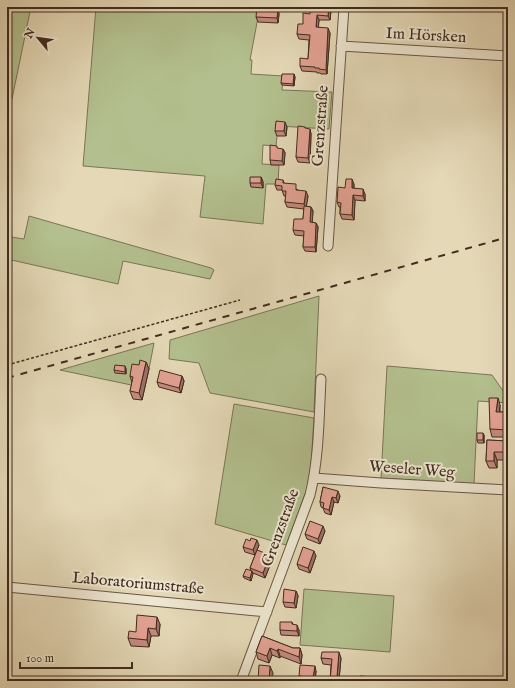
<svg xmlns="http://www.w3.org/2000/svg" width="515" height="688" font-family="'IM FELL English',serif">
<rect width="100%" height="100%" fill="#e4d8b6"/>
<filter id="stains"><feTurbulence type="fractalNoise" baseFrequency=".005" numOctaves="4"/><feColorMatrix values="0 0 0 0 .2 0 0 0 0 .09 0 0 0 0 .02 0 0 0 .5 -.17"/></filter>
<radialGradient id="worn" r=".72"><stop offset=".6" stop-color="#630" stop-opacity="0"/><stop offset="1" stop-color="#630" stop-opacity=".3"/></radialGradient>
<!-- green -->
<path fill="#b3bf8e" stroke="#7a7556" d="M7,7H31L7,123Z
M96,7H280L279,14L259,12L250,60H252L251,74L283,76L282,90L332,92L329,129L278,126L276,146L263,145L262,164L279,165L278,184H266L263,224L200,217L205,176L83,166Z
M29,216L211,268L214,270L210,279L123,261L118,284L7,259L11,237L24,239Z
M319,296L314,412L210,393L199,363L169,359L170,340Z
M154,343L149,369L136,386L60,370Z
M387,366L492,375L508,398V403L478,401L474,484L381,478Z
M234,404L314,418L310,481L286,545L215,524Z
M304,589L394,596L390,652L300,645Z"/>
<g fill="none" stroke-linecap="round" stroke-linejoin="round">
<!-- minor casing -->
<g stroke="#6a5645" stroke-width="11">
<path id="minor" d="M341,46L508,56
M328,246L344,7
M314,478L381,483L508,490
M7,587L267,612
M241,681L310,495C319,458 319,418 321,379"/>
</g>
<!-- path -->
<path stroke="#422b1f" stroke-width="1.5" stroke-dasharray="3 2" stroke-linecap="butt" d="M7,365L240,300"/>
<!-- minor -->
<use href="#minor" stroke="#ede6d0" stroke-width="9"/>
<!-- rail -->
<path stroke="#422b1f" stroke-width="2" stroke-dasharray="7 7" stroke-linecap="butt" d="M7,378L508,237"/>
</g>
<!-- wall -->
<path fill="#c38b7e" stroke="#422b1f" d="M319,7H329L331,11L330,20H319L318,27L330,33L327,74H321L320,73H317V72L302,71L300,66L308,59L309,40L299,39L297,34L303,24L310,14L319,8Z
M279,14L278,23L258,22L256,17Z
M294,74L295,77L294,86L282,85L281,83Z
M287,127L286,136H277L275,131Z
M310,129L311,134L310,163L298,162L296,157Z
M283,149L285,153L284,165H271L270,160Z
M261,177L263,182V188L251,187L250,183Z
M283,180L284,183L298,190L308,196L306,206L311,207L313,211L312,222L316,223L318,227L316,252L305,251L303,247L304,236L295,235L293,230L303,219L304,209L287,207L285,202L286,196H284L282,190H277L275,185Z
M354,184V188L360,190L365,194V201L355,200L354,220L342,219L340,214V207H339L337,202L345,188Z
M146,362L149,369L142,400L133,399L130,391L132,383L130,376L139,365Z
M125,366L126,369V374L115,373L114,370Z
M182,376L184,381L181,393L159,387L157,382Z
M500,405V412H508V437H492L490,429Z
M484,435V443H478L477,440Z
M487,440L508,441V460H497V468H489L486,461Z
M323,487L340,496L338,503L334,502L331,515L325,513L323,508L321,507L320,502Z
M325,531L320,544L307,539L305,534Z
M259,545L257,550L272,560L265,578L253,573L251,581L244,578L243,576L251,571L250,568L255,555L245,552L243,547Z
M316,556L310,573L299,569L297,564Z
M296,591L298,596L296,608L285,607L283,602Z
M292,622L293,625L299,630V636L281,635L280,630Z
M160,624L159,636H151L149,647L131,646L128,638L136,632Z
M262,636L293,648H300L302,655L301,664L280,656V658L272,655L269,663L258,659L256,652Z
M321,658H341L339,678L330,681L331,665L323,664Z
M316,671L315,681H301L299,676Z"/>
<!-- shaded-wall -->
<path fill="#9f7167" stroke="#422b1f" d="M329,7L331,11L330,20L328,16Z
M278,9L279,14L278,23L277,18Z
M317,15L319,20L318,32L316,27Z
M328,28L330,33L327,74L326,70Z
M294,74L295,77L294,86L293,84Z
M285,122L287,127L286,136L284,131Z
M310,129L311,134L310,163L308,158Z
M283,149L285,153L284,165L282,161Z
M261,177L263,182V188L261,183Z
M352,179L354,184L353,193L352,188Z
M363,189L365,194V201L363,196Z
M306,191L308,196L306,209L304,204Z
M353,195L355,200L354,220L352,215Z
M311,207L313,211L312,227L310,222Z
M316,223L318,227L316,252L315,247Z
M146,362L149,369L142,400L139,393Z
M125,366L126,369V374L125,372Z
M182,376L184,381L181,393L179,388Z
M498,398L500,405L499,419L496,412Z
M483,433L484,435V443L483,440Z
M494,452L497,460V468L494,461Z
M338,491L340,496L338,503L336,498Z
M332,497L334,502L331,515L329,510Z
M323,526L325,531L320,544L318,539Z
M257,540L259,545L255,555L253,550Z
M314,551L316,556L310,573L308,568Z
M270,555L272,560L265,578L263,573Z
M252,571L253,574L251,581L250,578Z
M296,591L298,596L296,608L294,603Z
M157,617L160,624L159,636L156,629Z
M297,625L299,630V636L297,631Z
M148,628L151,636L149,647L147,640Z
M270,648L272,655L269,663L267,656Z
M300,648L302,655L301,664L299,657Z
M278,649L280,656V658L277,651Z
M339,652L341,658L339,681L337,677Z
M270,666L273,673L272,681H269Z
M315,666L316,671L315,681L313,678Z"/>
<!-- building -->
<path fill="#e3a293" stroke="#422b1f" d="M257,7L278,9L277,18L256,17Z
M319,7H329L328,16L317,15L316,27L328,28L326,70L319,69V68H315V67L300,66V58L308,59L310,35L297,34L298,24H303V13L310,14V8H319Z
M282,74H294L293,84L281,83Z
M276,121L285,122L284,131H275Z
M298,126L305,127V128L310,129L308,158L296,157Z
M270,145L277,146V148L283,149L282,161L270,160Z
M250,177H261V183H250Z
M276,179L283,180V183L296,184V190L306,191L304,204L285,202L286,191H282V186L275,185Z
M346,179H352V188L363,189V196L353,195L352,215L340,214L341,203L337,202L338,187L345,188Z
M304,206L311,207L310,222L316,223L315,247H303L304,231L293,230L294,219H303Z
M140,360L146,362L139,393L130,391L133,377L130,376L132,364L139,365Z
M115,365L125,366V372L114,370Z
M160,370L182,376L179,388L157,382Z
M489,398H498L496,412H508V430L490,429Z
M477,433H483V440H477Z
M487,440L508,441V452H494V461H486Z
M323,487L338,491L336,498L332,497L329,510L323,508L324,503L320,502Z
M508,496V516H507Z
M310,521L323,526L318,539L305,534Z
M251,538L257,540L253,550L243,547L246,539L250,541Z
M303,547L314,551L308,568L297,564Z
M257,550L270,555L263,573L250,568Z
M246,569L252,571L250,578L243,576Z
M284,589L296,591L294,603L283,602Z
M137,615L157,617L156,629L148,628L147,640L128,638L129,631L136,632Z
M280,622H292V624L297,625V631L280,630Z
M262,636L293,648H300L299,657L278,649L277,651L270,648L267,656L256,652Z
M322,652H339L337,677L360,679V676L372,677V681H330L332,659L321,658Z
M259,665L270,666L269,681H258Z
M300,665L315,666L313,678L299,676Z"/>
<g text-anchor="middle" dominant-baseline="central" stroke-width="4" stroke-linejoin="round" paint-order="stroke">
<!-- street labels -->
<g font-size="16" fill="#422b1f" stroke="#ede6d0">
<text transform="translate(426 36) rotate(3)">Im Hörsken</text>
<text transform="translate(321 126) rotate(-86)">Grenzstraße</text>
<text transform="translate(412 470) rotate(4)">Weseler Weg</text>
<text transform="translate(281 528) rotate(-70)">Grenzstraße</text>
<text transform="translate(138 584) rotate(5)">Laboratoriumstraße</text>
</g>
</g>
<!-- margin -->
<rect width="515" height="688" fill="none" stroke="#e4d8b6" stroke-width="24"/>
<rect x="8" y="8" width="499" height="672" fill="none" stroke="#422b1f" stroke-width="2"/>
<rect x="12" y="12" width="491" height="664" fill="none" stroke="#422b1f"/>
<!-- north arrow -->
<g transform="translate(38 38) rotate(299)" stroke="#ede6d0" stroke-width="3" paint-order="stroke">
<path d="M0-3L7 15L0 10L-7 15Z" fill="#422b1f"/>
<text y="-6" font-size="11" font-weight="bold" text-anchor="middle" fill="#422b1f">N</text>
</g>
<!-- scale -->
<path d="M20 662v6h112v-6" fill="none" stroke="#422b1f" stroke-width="2"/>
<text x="26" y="662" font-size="12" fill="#422b1f" stroke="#ede6d0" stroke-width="3" paint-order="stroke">100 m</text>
<rect width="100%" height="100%" filter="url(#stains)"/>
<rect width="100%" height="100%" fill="url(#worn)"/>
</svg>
